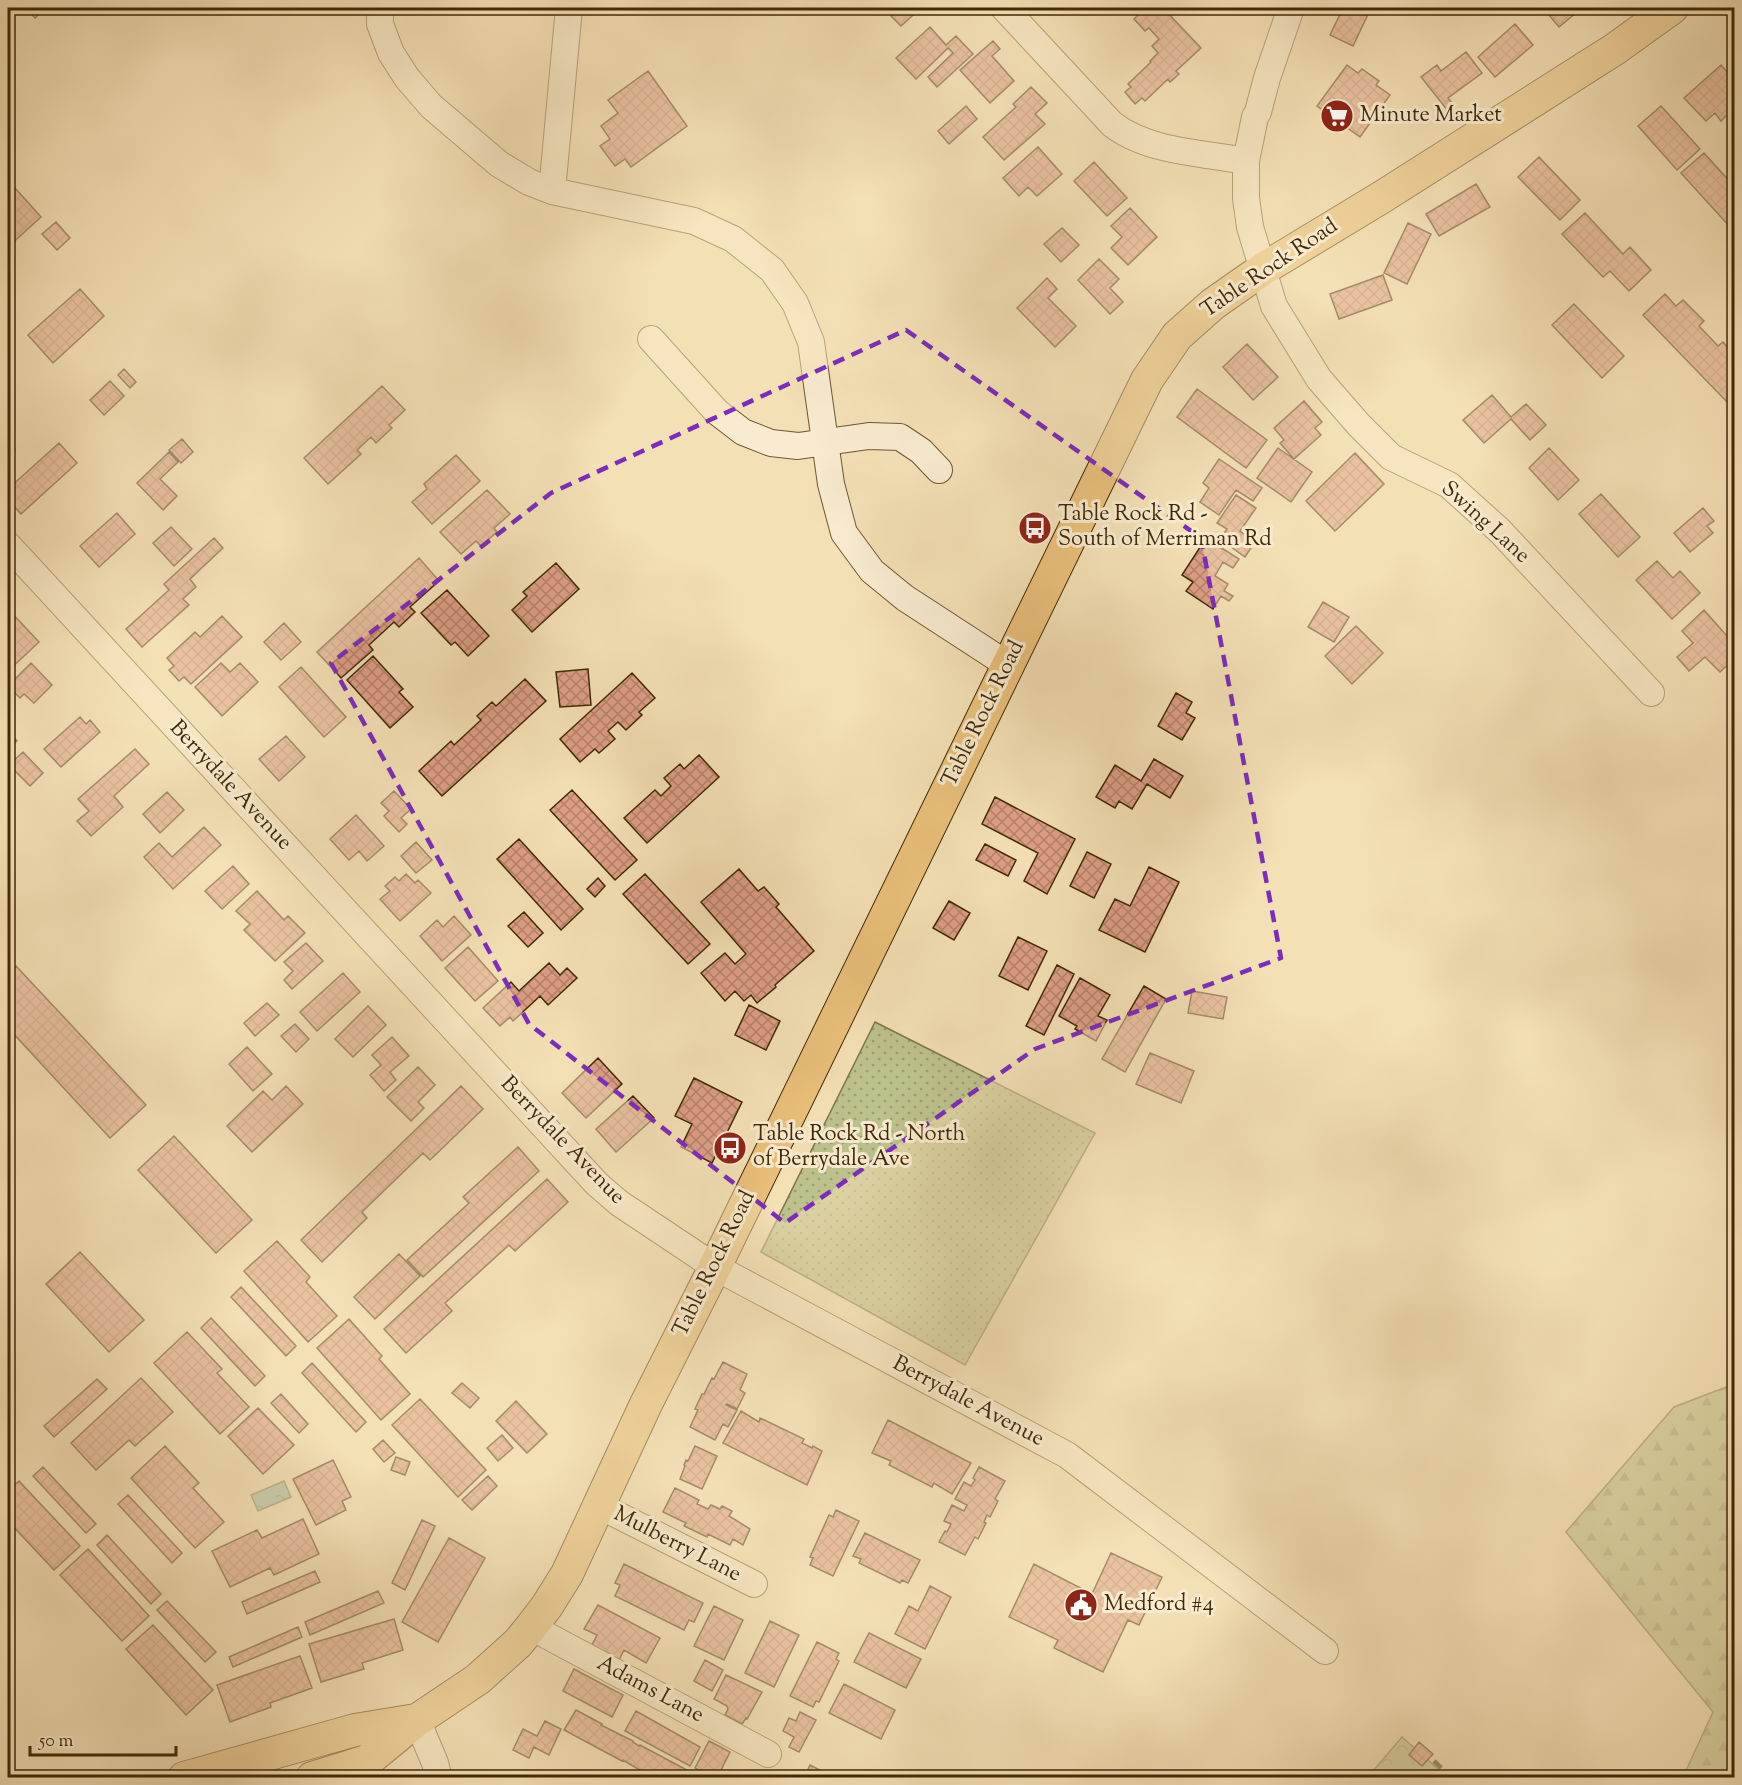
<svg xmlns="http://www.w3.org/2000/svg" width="1742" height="1785" font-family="'Sorts Mill Goudy',serif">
<defs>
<pattern id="grass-dots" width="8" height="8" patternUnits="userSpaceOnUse" patternTransform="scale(1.5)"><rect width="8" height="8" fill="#bdc28c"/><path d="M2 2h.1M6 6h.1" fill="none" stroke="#9b9e70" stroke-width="1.8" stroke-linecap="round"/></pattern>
<pattern id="forest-firs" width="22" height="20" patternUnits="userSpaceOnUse" patternTransform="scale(1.5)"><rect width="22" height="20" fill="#bdc28c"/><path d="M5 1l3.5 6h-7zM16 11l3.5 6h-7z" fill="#9b9e70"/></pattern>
<pattern id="park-crowns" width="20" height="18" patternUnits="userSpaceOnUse" patternTransform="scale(1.5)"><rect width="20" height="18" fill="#bdc28c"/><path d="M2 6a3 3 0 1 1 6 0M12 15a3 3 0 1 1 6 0" fill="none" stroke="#9b9e70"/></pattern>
<pattern id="water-ripples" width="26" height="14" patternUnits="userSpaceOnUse" patternTransform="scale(1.5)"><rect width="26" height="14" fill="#9dbea8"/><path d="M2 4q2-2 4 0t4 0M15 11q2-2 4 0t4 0" fill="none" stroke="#819a87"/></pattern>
<pattern id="building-cross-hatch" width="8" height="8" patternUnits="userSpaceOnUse" patternTransform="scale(1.5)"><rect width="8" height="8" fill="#de9e86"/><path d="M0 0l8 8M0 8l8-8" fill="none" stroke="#b5816c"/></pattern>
</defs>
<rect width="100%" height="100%" fill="#f4e0b5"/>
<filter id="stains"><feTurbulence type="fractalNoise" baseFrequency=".00333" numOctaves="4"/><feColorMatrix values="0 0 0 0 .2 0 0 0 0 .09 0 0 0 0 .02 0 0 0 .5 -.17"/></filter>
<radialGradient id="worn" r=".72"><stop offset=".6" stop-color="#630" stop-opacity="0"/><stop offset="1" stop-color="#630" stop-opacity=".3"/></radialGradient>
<!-- grass -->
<path fill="url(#grass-dots)" stroke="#7e764a" stroke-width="1.5" d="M875,1022L1095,1133L965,1365L761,1252Z"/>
<!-- forest -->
<path fill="url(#forest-firs)" stroke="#7e764a" stroke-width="1.5" d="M1734,1384V1777H1683L1713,1712L1566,1532L1674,1407Z"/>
<!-- park -->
<path fill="url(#park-crowns)" stroke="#7e764a" stroke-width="1.5" d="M1402,1737L1447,1777L1367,1778Z"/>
<!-- water -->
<path fill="url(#water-ripples)" stroke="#788268" stroke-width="1.5" d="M284,1481L291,1497L258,1511L251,1495Z"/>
<!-- building -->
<path fill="url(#building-cross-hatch)" stroke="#402907" stroke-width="1.5" d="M26,8H46L35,18Z
M896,8H921L901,26L891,16L898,9Z
M1129,8H1163L1201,48L1176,71L1179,74L1170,82L1168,79L1145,101L1142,98L1135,104L1125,92L1131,87L1128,84L1151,62L1150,61L1158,53L1152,46L1159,39L1149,28L1145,31L1134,19L1137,16Z
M1343,8H1371L1353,46L1330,35Z
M1543,8H1582L1559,27Z
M1515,24L1533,45L1495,77L1478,57Z
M930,27L946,45L956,36L973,54L937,87L928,77L953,53L948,48L916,79L896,58Z
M993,41L1000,49L992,56L1014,81L990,103L960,70Z
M1466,52L1482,73L1448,98L1454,106L1448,111L1421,77L1437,65L1441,71Z
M1347,65L1358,73L1362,69L1379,81L1376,85L1390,95L1360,137L1317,106Z
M1721,65L1734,80V108L1721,121L1715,113L1706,121L1684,98Z
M648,71L687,126L631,167L625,159L615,166L600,146L610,139L601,126L618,113L608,100Z
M1031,87L1047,103L1035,114L1045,124L1004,160L983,137L1016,107L1013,104Z
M966,106L977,119L949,144L938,131Z
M1661,106L1700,149L1677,170L1638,126Z
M1038,147L1062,174L1037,196L1028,187L1019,196L1003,178Z
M1704,153L1734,186V223L1730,227L1681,173Z
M1539,157L1580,200L1560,220L1518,177Z
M1094,162L1127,198L1107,216L1074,181Z
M1476,184L1490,207L1439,236L1426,214Z
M15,188L41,217L8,247V195Z
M1130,208L1157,237L1128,265L1111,248L1122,237L1111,226Z
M1585,213L1623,254L1630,247L1651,270L1629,291L1610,271L1603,277L1562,234Z
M56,222L70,238L57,250L42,234Z
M1408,223L1431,234L1407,284L1384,273Z
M1062,228L1079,245L1061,262L1044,244Z
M1099,259L1119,279L1110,288L1123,302L1110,314L1078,280Z
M1383,275L1392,300L1339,319L1330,294Z
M1047,278L1057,289L1048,298L1076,326L1055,347L1017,308Z
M80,289L104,316L53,363L28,335Z
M1665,294L1676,306L1683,300L1704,321L1699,326L1718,346L1723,342L1734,355V394L1727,402L1643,315Z
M1574,304L1624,356L1602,378L1552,325Z
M1247,344L1278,377L1253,400L1223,367Z
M124,369L136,382L130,388L118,375Z
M110,381L124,396L104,415L90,400Z
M382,386L405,410L389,425L392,428L376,443L371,437L357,450L361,454L328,484L304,458Z
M1197,389L1267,440L1246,468L1177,417Z
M1492,395L1511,417L1526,404L1546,425L1530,440L1511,419L1484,443L1463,420Z
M1304,401L1322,422L1315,428L1321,435L1294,459L1280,443L1284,440L1274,428Z
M182,439L193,452L181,463L169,450Z
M8,442L15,450L8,457Z
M59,443L77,463L21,514L8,500V489Z
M1278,448L1312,472L1291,502L1257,478Z
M1549,448L1579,480L1558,500L1529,468Z
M169,452L178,462L160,479L177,496L163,510L137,483Z
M1355,453L1384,484L1335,531L1306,501Z
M456,455L480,481L432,524L412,502L427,489L424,484Z
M1219,459L1262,488L1253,501L1236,490L1219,515L1200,502L1209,488L1203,483Z
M487,490L510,514L494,528L497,532L481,546L476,541L461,554L440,532Z
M1601,494L1640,537L1618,557L1579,514Z
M1236,495L1256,508L1240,531L1255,542L1245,557L1220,539L1227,529L1217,523Z
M1703,508L1714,521L1707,526L1713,533L1690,552L1674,533Z
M117,513L135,534L99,567L80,546Z
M171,527L192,549L174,566L153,543Z
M214,538L223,548L190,579L196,587L183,599L189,605L142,647L126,629L169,590L164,584Z
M1206,538L1239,559L1233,568L1223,562L1215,576L1228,584L1224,591L1233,596L1229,601L1221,596L1213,609L1186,591L1193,582L1182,575Z
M419,558L439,581L410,607L415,612L399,627L394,622L369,645L373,650L341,678L317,652Z
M1657,561L1673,578L1680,571L1700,593L1672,619L1636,580Z
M556,563L579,589L532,632L512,610L527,596L523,592Z
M447,590L489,636L468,656L455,642L451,645L421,613Z
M1323,602L1349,617L1334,642L1308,627Z
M8,609L39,642L8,671Z
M1704,610L1734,644V659L1720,672L1705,657L1689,671L1677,657L1693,643L1682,631Z
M222,616L242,637L191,684L184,677L179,681L169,670L174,666L167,658L195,632L200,637Z
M284,623L301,642L281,660L264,642Z
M1356,626L1383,653L1352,684L1325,656Z
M373,656L403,689L399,692L413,707L390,728L347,680Z
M31,663L52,685L34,703L24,694L20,698L8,686Z
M221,663L230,672L240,663L258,682L222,716L195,687Z
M301,667L346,717L324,737L279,687Z
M588,669L591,705L560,707L556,672Z
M632,673L655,698L639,712L642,715L626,730L618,722L608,731L615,739L599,753L595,749L580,762L560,739Z
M525,679L546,701L442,796L419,771L451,741L454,745L481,720L477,716L492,702L496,706Z
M1176,693L1192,702L1186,713L1195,718L1182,740L1158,726Z
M80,717L86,724L90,720L100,732L61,767L44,749Z
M8,730L17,741L8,749Z
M286,736L305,757L279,781L259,759Z
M135,749L149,764L114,796L123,807L91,836L77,821L89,811L78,799Z
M23,752L43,773L30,786L9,765Z
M699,755L719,777L647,843L624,818L655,790L661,796L671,786L664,778L680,764L684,769Z
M1154,759L1183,776L1170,798L1147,784L1132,809L1119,801L1115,808L1096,797L1115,765L1141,781Z
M572,790L637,860L615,880L550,810Z
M394,791L411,809L401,818L407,824L399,832L384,816L389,811L381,803Z
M167,792L184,810L160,833L143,814Z
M995,797L1075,839L1047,894L1024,881L1038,853L982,824Z
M356,815L384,846L367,861L359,851L349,860L330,839Z
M204,827L221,845L173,889L144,857L159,843L172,857Z
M519,839L583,909L561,930L497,859Z
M416,842L432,860L416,873L401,856Z
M985,844L1016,860L1008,876L976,860Z
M1087,852L1111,864L1094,898L1070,886Z
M233,866L249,884L222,909L205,891Z
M1149,867L1179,882L1145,952L1099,930L1115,899L1130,906Z
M739,869L758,891L764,887L779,904L776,907L814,951L775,985L776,987L757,1003L751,995L744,1001L735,991L725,1001L701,973L725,953L735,964L746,954L701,902Z
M406,874L415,883L418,880L431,893L400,921L380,899L390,891L385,886L395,877L399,881Z
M645,874L710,944L688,964L623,894Z
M598,878L605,886L595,897L587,889Z
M257,891L284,920L288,916L305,933L275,961L244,930L250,924L236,911Z
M949,901L970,913L954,940L933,928Z
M524,912L543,933L528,947L508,926Z
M454,916L471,935L442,961L420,936L437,920L443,927Z
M1018,937L1047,951L1028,990L999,976Z
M306,943L323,961L292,989L284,980L293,971L284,962Z
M468,947L498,981L475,1001L445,968Z
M549,963L560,975L567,968L577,978L548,1005L540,996L513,1021L510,1017L500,1026L483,1008L511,982L519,991Z
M1057,965L1074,974L1044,1035L1026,1026Z
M16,966L146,1105L110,1138L8,1028V975Z
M343,973L360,992L317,1031L300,1012Z
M1080,978L1110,995L1098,1016L1107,1020L1096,1041L1075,1029L1077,1026L1059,1016Z
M1144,986L1166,999L1125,1072L1102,1059Z
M1192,991L1227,997L1223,1019L1188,1013Z
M267,1003L279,1015L255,1036L244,1023Z
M749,1005L780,1021L766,1050L735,1035Z
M368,1006L386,1025L353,1057L335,1039Z
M295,1024L309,1039L296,1052L281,1036Z
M392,1037L409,1056L390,1072L396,1080L384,1091L370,1075L381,1065L372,1055Z
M247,1047L272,1074L253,1091L229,1064Z
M1150,1053L1194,1071L1181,1103L1136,1084Z
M598,1058L622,1084L586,1118L562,1093Z
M418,1067L435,1085L418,1102L424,1108L411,1121L387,1097Z
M694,1078L742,1102L712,1163L681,1147L692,1124L675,1116Z
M286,1086L303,1104L252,1152L227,1126L263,1091L272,1100Z
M461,1086L483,1109L430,1160L423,1153L362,1212L367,1218L322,1262L301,1240Z
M633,1096L654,1118L616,1152L596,1129Z
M174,1136L252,1220L216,1253L138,1170Z
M518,1147L539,1171L423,1277L407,1260L469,1203L463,1197Z
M547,1179L568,1202L515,1251L509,1245L445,1303L452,1311L406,1353L384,1329Z
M277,1241L310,1277L306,1282L337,1316L308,1342L244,1271Z
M80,1252L144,1320L109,1352L46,1284Z
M399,1254L420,1276L375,1319L354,1297Z
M241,1287L296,1346L286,1356L231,1297Z
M211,1318L265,1376L255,1386L201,1328Z
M349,1319L382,1356L379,1359L410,1394L381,1420L317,1348Z
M187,1332L222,1369L217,1373L249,1407L220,1434L154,1363Z
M723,1362L747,1374L740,1390L745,1393L737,1409L727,1404L726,1405L737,1410L728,1427L723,1424L715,1440L690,1427L698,1410L695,1409L702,1394H704L712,1378L714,1379Z
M312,1363L366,1422L356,1432L302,1373Z
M141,1378L173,1412L135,1446L129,1440L96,1470L71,1443Z
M97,1379L107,1389L54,1437L44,1426Z
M462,1383L479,1398L470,1408L452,1393Z
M281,1394L308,1424L299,1433L271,1403Z
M420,1399L486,1470L458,1497L392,1425Z
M516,1401L547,1434L527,1453L496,1421Z
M258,1408L294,1445L263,1474L228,1436Z
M741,1411L759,1422L760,1418L804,1439L802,1443L812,1448L813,1446L822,1451L807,1485L723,1443Z
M888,1420L971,1463L952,1494L934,1483L932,1487L889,1465L891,1461L872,1453Z
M502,1435L513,1448L498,1461L487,1448Z
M383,1440L395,1453L384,1462L373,1449Z
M165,1446L199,1483L193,1488L224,1522L195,1548L131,1478Z
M695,1446L717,1456L702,1489L680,1479L685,1466L684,1465L686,1460L688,1461Z
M396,1457L410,1462L405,1475L391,1470Z
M333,1460L351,1497L342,1501L346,1510L316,1525L293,1479Z
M43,1467L96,1524L86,1533L33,1476Z
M979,1467L1005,1481L995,1499L998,1501L990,1517L987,1515L984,1522L986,1523L978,1539L975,1537L965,1555L939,1542L945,1531L947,1532L951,1524L944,1521L952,1505L964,1511L967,1505L955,1499L964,1482L971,1486L975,1480L973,1478Z
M488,1476L497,1486L472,1510L462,1500Z
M19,1481L80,1546L54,1570L8,1521V1491Z
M675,1488L699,1500L697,1504L708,1509L711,1505L720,1509L722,1506L732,1511L729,1516L750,1529L743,1545L733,1539L730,1545L708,1534L707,1537L684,1526L686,1523L663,1512Z
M128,1495L182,1553L172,1563L118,1504Z
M836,1510L859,1521L833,1576L810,1565L813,1558L810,1557L829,1515L833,1517Z
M303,1519L319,1554L274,1575L270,1568L230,1587L212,1551L257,1530L262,1538Z
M422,1520L435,1526L405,1590L392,1583Z
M865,1533L920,1560L908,1583L902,1580L900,1583L859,1563L861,1559L853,1556Z
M107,1535L161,1594L151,1604L97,1545Z
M449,1538L485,1558L438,1642L402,1622Z
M88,1549L149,1616L122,1641L60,1575Z
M1111,1553L1162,1577L1139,1625L1128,1620L1103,1672L1054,1648L1058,1640L1009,1617L1034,1564L1092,1594Z
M624,1564L703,1603L694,1622L689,1620L684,1630L615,1596L620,1585L615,1583Z
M315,1571L320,1582L247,1614L242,1602Z
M930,1586L951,1597L925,1649L895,1634L909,1606L918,1611Z
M378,1591L384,1603L310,1635L305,1622Z
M167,1601L216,1652L205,1662L157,1610Z
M598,1605L660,1638L646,1663L624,1650L619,1660L592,1645L597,1635L584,1629Z
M714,1606L743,1620L724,1660L694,1646Z
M394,1619L403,1650L362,1663L364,1669L321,1682L309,1644Z
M770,1621L799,1635L774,1687L745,1673Z
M153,1625L213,1690L186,1715L126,1649Z
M298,1627L302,1637L233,1667L229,1657Z
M869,1633L921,1659L906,1688L854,1662Z
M817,1642L839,1653L836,1659L839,1661L819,1702L816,1701L813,1707L790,1696Z
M300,1656L312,1688L270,1703L271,1707L230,1722L217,1685Z
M705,1660L723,1670L712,1691L694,1681Z
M574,1669L623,1695L612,1717L563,1691Z
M726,1675L762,1692L747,1719L746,1718L742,1724L725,1715L728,1709L727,1706L714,1699Z
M844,1684L895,1710L881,1739L829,1713Z
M576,1710L602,1724L601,1725L633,1741V1742L639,1746L640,1745L698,1776V1778H653L623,1760L622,1761L564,1730Z
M636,1711L700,1747L690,1766L625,1731Z
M800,1712L816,1720L799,1752L789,1747L794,1737L783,1731L789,1718L796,1721Z
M545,1721L561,1729L549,1755L534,1747L529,1758L513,1750L523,1729L537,1736Z
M709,1741L730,1752L717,1778H713L695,1768Z
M1419,1742L1433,1754L1422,1766L1409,1755Z
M810,1765L835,1778H804Z
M759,1771L767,1775L768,1772L776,1776L775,1778H756Z"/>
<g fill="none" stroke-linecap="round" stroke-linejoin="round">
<!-- minor casing -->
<g stroke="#6d5732" stroke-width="28">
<path id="minor" d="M380,8V24L391,53L407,78L431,106L499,164L529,182L552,191L694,221L733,239L772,270L795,303L811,342L831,484L844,533L872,571L905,598L1008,665
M1004,8L1112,124C1147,152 1204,153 1246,161
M1291,8L1267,78L1258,112L1255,117L1246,161V198L1250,227L1274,306L1319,379L1359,425L1391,457L1449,485L1500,531L1651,693
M552,191L569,8
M651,339L717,412L743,432L771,443L798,446L869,436L900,437L921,451L939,470
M8,545L597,1184L619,1203L715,1267L1067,1455L1325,1651
M600,1506L754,1584
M531,1627L768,1754
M417,1720L435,1763L439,1778"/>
</g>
<!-- major casing -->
<g stroke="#402907" stroke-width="34">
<path id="major" d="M184,1778L355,1730L416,1720
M312,1778L367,1761L417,1720L478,1679L518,1643L531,1627L547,1606L567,1574L646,1404L715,1267L1147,380L1177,336L1213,304L1263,269L1382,197L1615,49L1672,8"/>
</g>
<!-- minor -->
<use href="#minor" stroke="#f8ebcf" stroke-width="26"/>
<!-- major -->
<use href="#major" stroke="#eac07a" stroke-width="32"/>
<!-- rail -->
<path stroke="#402907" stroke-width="4.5" stroke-dasharray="10 10" stroke-linecap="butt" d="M1434,1761L1452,1778"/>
</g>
<!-- marked area -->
<path d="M0 0H1742V1785H0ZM906,330L1201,538L1281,958L1035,1049L785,1223L529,1024L331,663L551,493Z" fill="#f4e0b5" fill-opacity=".55" fill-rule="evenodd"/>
<path fill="none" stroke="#7b2cbf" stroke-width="4.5" stroke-dasharray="12 8" stroke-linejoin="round" d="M906,330L1201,538L1281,958L1035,1049L785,1223L529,1024L331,663L551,493Z"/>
<!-- icons -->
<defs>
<g id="supermarket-disc" transform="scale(1.725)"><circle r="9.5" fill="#8f2418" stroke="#f8ebcf"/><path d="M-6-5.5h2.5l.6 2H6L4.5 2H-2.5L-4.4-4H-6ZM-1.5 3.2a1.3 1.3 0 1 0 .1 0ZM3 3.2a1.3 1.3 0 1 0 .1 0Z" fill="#fff"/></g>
<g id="bus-disc" transform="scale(1.725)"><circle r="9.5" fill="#8f2418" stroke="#f8ebcf"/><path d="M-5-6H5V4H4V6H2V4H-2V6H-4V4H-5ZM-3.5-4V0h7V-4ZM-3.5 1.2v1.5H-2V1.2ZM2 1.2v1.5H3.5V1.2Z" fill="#fff"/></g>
<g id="civic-disc" transform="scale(1.725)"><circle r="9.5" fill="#8f2418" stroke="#f8ebcf"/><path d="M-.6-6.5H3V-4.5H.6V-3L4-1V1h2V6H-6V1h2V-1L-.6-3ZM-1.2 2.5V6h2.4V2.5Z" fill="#fff"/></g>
</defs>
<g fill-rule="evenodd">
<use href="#supermarket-disc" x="1337" y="116"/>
<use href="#bus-disc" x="1035" y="528"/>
<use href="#bus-disc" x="730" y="1148"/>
<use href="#civic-disc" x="1081" y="1605"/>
</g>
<g text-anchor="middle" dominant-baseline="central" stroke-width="6" stroke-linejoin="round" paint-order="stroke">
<!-- poi labels -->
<g font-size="22" fill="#402907" stroke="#f8ebcf" text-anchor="start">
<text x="1360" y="116">Minute Market</text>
<text x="1058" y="515">Table Rock Rd -<tspan x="1058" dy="25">South of Merriman Rd</tspan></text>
<text x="753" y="1135">Table Rock Rd - North<tspan x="753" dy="25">of Berrydale Ave</tspan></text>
<text x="1104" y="1605">Medford #4</text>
</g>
<!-- street labels -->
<g font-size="22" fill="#402907" stroke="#f8ebcf">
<text transform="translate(1270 269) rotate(-34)">Table Rock Road</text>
<text transform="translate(1485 523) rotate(42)">Swing Lane</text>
<text transform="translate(984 714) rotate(-64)">Table Rock Road</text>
<text transform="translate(230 786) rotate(47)">Berrydale Avenue</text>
<text transform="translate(562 1141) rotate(46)">Berrydale Avenue</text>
<text transform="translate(715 1264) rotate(-64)">Table Rock Road</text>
<text transform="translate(968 1402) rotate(28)">Berrydale Avenue</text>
<text transform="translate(677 1545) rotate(27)">Mulberry Lane</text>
<text transform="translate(650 1690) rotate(28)">Adams Lane</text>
</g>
</g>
<!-- margin -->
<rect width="1742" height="1785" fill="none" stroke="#f4e0b5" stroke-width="30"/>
<rect x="9" y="9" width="1724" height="1767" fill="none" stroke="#402907" stroke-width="3"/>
<rect x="15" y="15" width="1712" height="1755" fill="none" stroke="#402907" stroke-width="1.5"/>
<!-- scale -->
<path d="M30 1746v9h146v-9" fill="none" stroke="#402907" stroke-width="3"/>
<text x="39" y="1746" font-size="18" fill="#402907" stroke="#f8ebcf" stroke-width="4.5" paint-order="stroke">50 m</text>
<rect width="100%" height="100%" filter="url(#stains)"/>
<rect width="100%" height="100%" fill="url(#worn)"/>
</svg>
